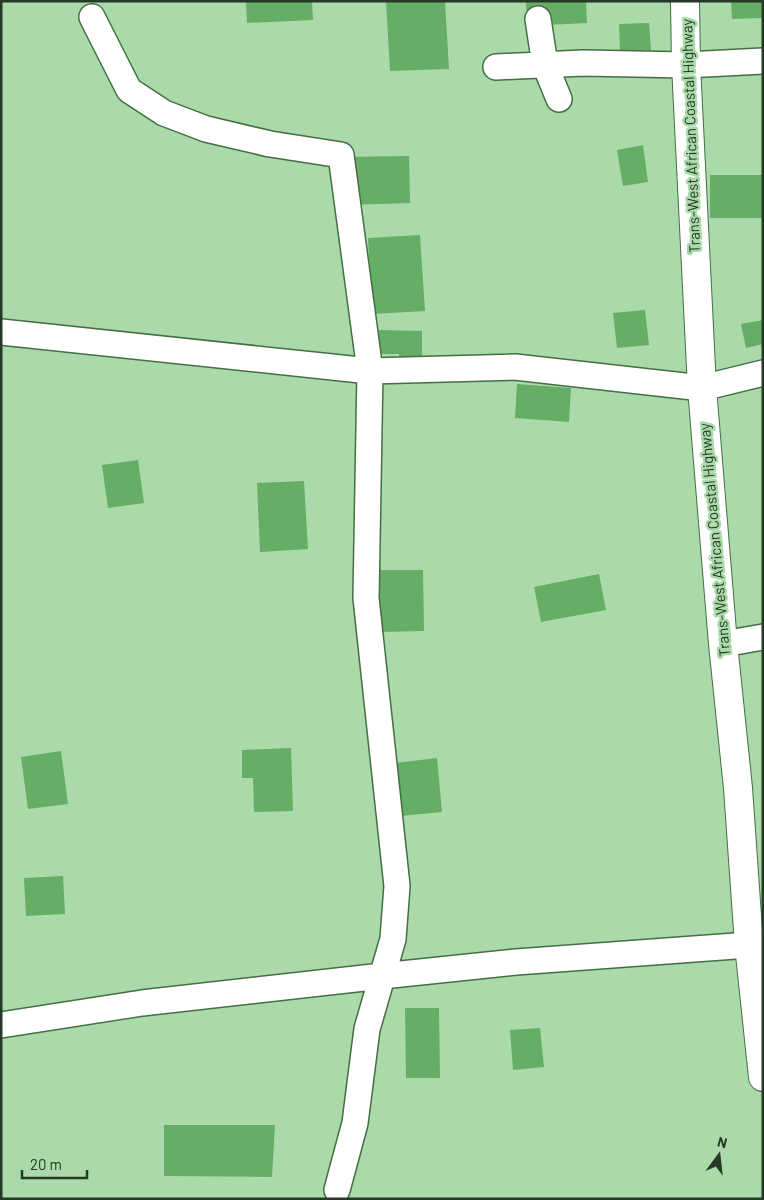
<svg xmlns="http://www.w3.org/2000/svg" width="764" height="1200" font-family="Barlow,sans-serif">
<rect width="100%" height="100%" fill="#aadaa9"/>
<!-- building -->
<path fill="#66ad66" d="M246,1H312L313,20L247,23Z
M386,1H445L449,69L390,71Z
M526,1H586L587,23L527,26Z
M731,1H763V18L732,19Z
M649,23L651,50L620,51L619,24Z
M643,145L648,182L623,186L617,150Z
M409,156L410,203L348,205L347,157Z
M710,175H763V218H710Z
M420,235L425,311L372,314L368,238Z
M645,310L649,345L617,348L613,313Z
M763,320V344L746,348L741,324Z
M379,330L422,331V359L400,360L399,354H379Z
M517,384L571,388L569,422L515,418Z
M138,460L144,503L108,508L102,465Z
M304,481L308,549L260,552L257,483Z
M377,570H423L424,631L378,632Z
M599,574L606,610L541,622L534,587Z
M291,748L293,811L254,812L253,778H242V750Z
M61,751L68,804L28,809L21,757Z
M437,758L442,812L401,816L395,763Z
M63,876L65,914L26,916L24,878Z
M405,1008H439L440,1078H406Z
M540,1028L544,1067L513,1070L510,1030Z
M164,1125H275L272,1177L164,1176Z"/>
<g fill="none" stroke-linecap="round" stroke-linejoin="round">
<!-- street casing -->
<g stroke="#436f43" stroke-width="28">
<path id="street" d="M92,17L129,90L164,113L206,129L270,144L341,155L370,371L366,598L397,886L393,939L367,1029L355,1123L337,1190
M538,19L545,65L559,99
M496,67L583,63L686,65L763,61
M1,332L370,371L515,367L702,388L763,373
M723,644L763,637
M1,1025L142,1003L382,976L516,962L749,945"/>
</g>
<!-- highway casing -->
<g stroke="#436f43" stroke-width="30">
<path id="highway" d="M685,1L686,65L702,388L723,644L738,788L749,945L763,1077"/>
</g>
<!-- street -->
<use href="#street" stroke="#fff" stroke-width="25"/>
<!-- highway -->
<use href="#highway" stroke="#fff" stroke-width="28"/>
</g>
<g text-anchor="middle" dominant-baseline="central" stroke-width="5" stroke-linejoin="round" paint-order="stroke">
<!-- street labels -->
<g font-size="15" fill="#263926" stroke="#aadaa9">
<text transform="translate(690 136) rotate(-92)">Trans-West African Coastal Highway</text>
<text transform="translate(714 540) rotate(-95)">Trans-West African Coastal Highway</text>
</g>
</g>
<!-- border -->
<rect width="764" height="1200" fill="none" stroke="#263926" stroke-width="5"/>
<!-- north arrow -->
<g transform="translate(719 1155) rotate(15)" stroke="#aadaa9" stroke-width="4" paint-order="stroke">
<path d="M0-4L9 19L0 12L-9 19Z" fill="#263926"/>
<text y="-8" font-size="14" font-weight="bold" text-anchor="middle" fill="#263926">N</text>
</g>
<!-- scale -->
<path d="M22 1170v8h65v-8" fill="none" stroke="#263926" stroke-width="2.5"/>
<text x="30" y="1170" font-size="15" fill="#263926" stroke="#aadaa9" stroke-width="4" paint-order="stroke">20 m</text>
</svg>
